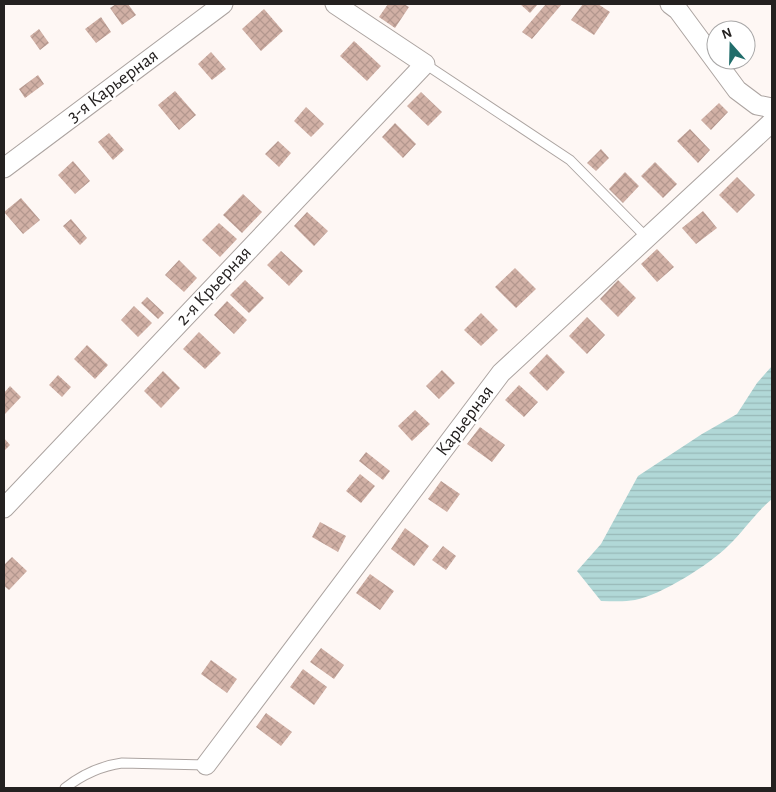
<svg xmlns="http://www.w3.org/2000/svg" width="776" height="792" font-family="'Alegreya Sans',sans-serif">
<defs>
<pattern id="water-rules" width="6" height="5" patternUnits="userSpaceOnUse" patternTransform="scale(1.25)"><rect width="6" height="5" fill="#b1d8d7"/><path d="M0 2.5h6" fill="none" stroke="#98b9b8"/></pattern>
<pattern id="building-cross-hatch" width="8" height="8" patternUnits="userSpaceOnUse" patternTransform="scale(1.25)"><rect width="8" height="8" fill="#d1b0a5"/><path d="M0 0l8 8M0 8l8-8" fill="none" stroke="#b3978e"/></pattern>
</defs>
<rect width="100%" height="100%" fill="#fef7f4"/>
<!-- water -->
<path fill="url(#water-rules)" d="M772,366V499C755,513 744,531 728,546C709,565 661,595 635,600C624,602 612,601 601,601L577,571L601,544L638,476L702,434L737,414L757,383Z"/>
<!-- building -->
<path fill="url(#building-cross-hatch)" d="M116,4H128L136,15L122,25L110,8Z
M388,4H404L409,7L395,28L379,17Z
M520,4H538L530,13Z
M546,4H562L532,39L522,32Z
M583,4H598L610,12L594,35L571,20Z
M264,9L283,31L261,51L242,29Z
M101,17L111,32L96,43L85,29Z
M39,29L49,43L40,50L30,36Z
M354,41L381,66L367,81L340,56Z
M211,52L226,69L212,80L198,64Z
M38,75L44,84L25,98L19,89Z
M175,91L196,115L179,130L158,105Z
M421,92L442,112L428,126L407,106Z
M719,103L728,112L711,130L701,120Z
M306,107L324,124L311,137L294,121Z
M395,123L416,144L403,158L382,137Z
M690,129L710,150L698,163L677,141Z
M109,133L124,150L113,160L98,142Z
M278,141L291,153L279,167L265,154Z
M601,149L609,158L596,171L587,163Z
M73,161L90,181L75,194L58,175Z
M655,162L677,184L663,198L641,176Z
M625,172L639,186L623,203L609,189Z
M737,177L755,195L737,213L719,195Z
M243,194L262,212L242,233L223,215Z
M21,198L40,220L23,234L4,212Z
M703,211L717,228L696,244L682,228Z
M307,212L328,231L314,246L294,226Z
M71,219L87,238L80,245L63,226Z
M219,223L237,239L220,257L202,240Z
M657,249L674,267L657,282L641,264Z
M281,251L303,271L289,286L267,265Z
M179,260L197,278L184,292L165,275Z
M515,268L536,289L516,308L495,287Z
M245,280L264,298L249,313L230,295Z
M618,280L636,298L618,317L600,299Z
M147,297L164,313L158,319L141,303Z
M227,301L247,320L234,334L214,315Z
M134,306L152,323L138,337L121,320Z
M481,313L498,330L481,346L464,330Z
M587,317L605,335L587,354L569,336Z
M199,332L221,353L205,369L183,349Z
M87,345L108,365L95,379L74,359Z
M547,354L565,372L547,391L529,373Z
M442,370L455,383L439,399L426,386Z
M163,371L180,388L161,408L144,391Z
M58,375L71,387L62,397L49,385Z
M519,385L538,402L524,417L505,400Z
M10,386L21,397L4,415V393Z
M415,410L430,424L412,441L398,426Z
M480,427L505,445L492,462L467,444Z
M4,438L10,445L4,451Z
M366,452L390,471L383,480L359,461Z
M360,474L375,486L361,503L346,491Z
M441,481L460,494L447,512L428,499Z
M320,522L346,536L338,552L312,537Z
M405,528L429,546L414,566L391,549Z
M443,546L456,556L446,570L432,560Z
M12,557L27,571L9,590L4,586V565Z
M370,574L394,591L380,610L356,593Z
M321,648L344,665L334,679L310,662Z
M211,660L237,679L227,693L201,674Z
M303,669L327,687L314,705L290,687Z
M266,713L292,732L281,746L256,727Z"/>
<g fill="none" stroke-linecap="round" stroke-linejoin="round">
<!-- service casing -->
<g stroke="#aca4a1" stroke-width="11">
<path id="service" d="M425,64L570,160L647,238
M65,788C83,774 100,766 122,763L206,765"/>
</g>
<!-- minor casing -->
<g stroke="#aca4a1" stroke-width="21">
<path id="minor" d="M670,4L678,10L737,90L757,105L772,108
M4,168L223,4
M4,508L425,64L335,4
M206,765L501,373L772,122"/>
</g>
<!-- service -->
<use href="#service" stroke="#fff" stroke-width="9"/>
<!-- minor -->
<use href="#minor" stroke="#fff" stroke-width="19"/>
</g>
<g text-anchor="middle" dominant-baseline="central" stroke-width="4.5" stroke-linejoin="round" paint-order="stroke">
<!-- street labels -->
<g font-size="19" fill="#242120" stroke="#fff">
<text transform="translate(113 86) rotate(-37)">3-я Карьерная</text>
<text transform="translate(214 286) rotate(-47)">2-я Крьерная</text>
<text transform="translate(465 421) rotate(-53)">Карьерная</text>
</g>
</g>
<!-- border -->
<rect width="776" height="792" fill="none" stroke="#242120" stroke-width="10"/>
<!-- north arrow -->
<g transform="translate(731 45) rotate(340)"><circle r="24" fill="#ffffff" stroke="#a7a6a6"/>
<path d="M0-4L9 19L0 12L-9 19Z" fill="#216d6b"/>
<text y="-8" font-size="14" font-weight="bold" text-anchor="middle" fill="#242120">N</text>
</g>
</svg>
